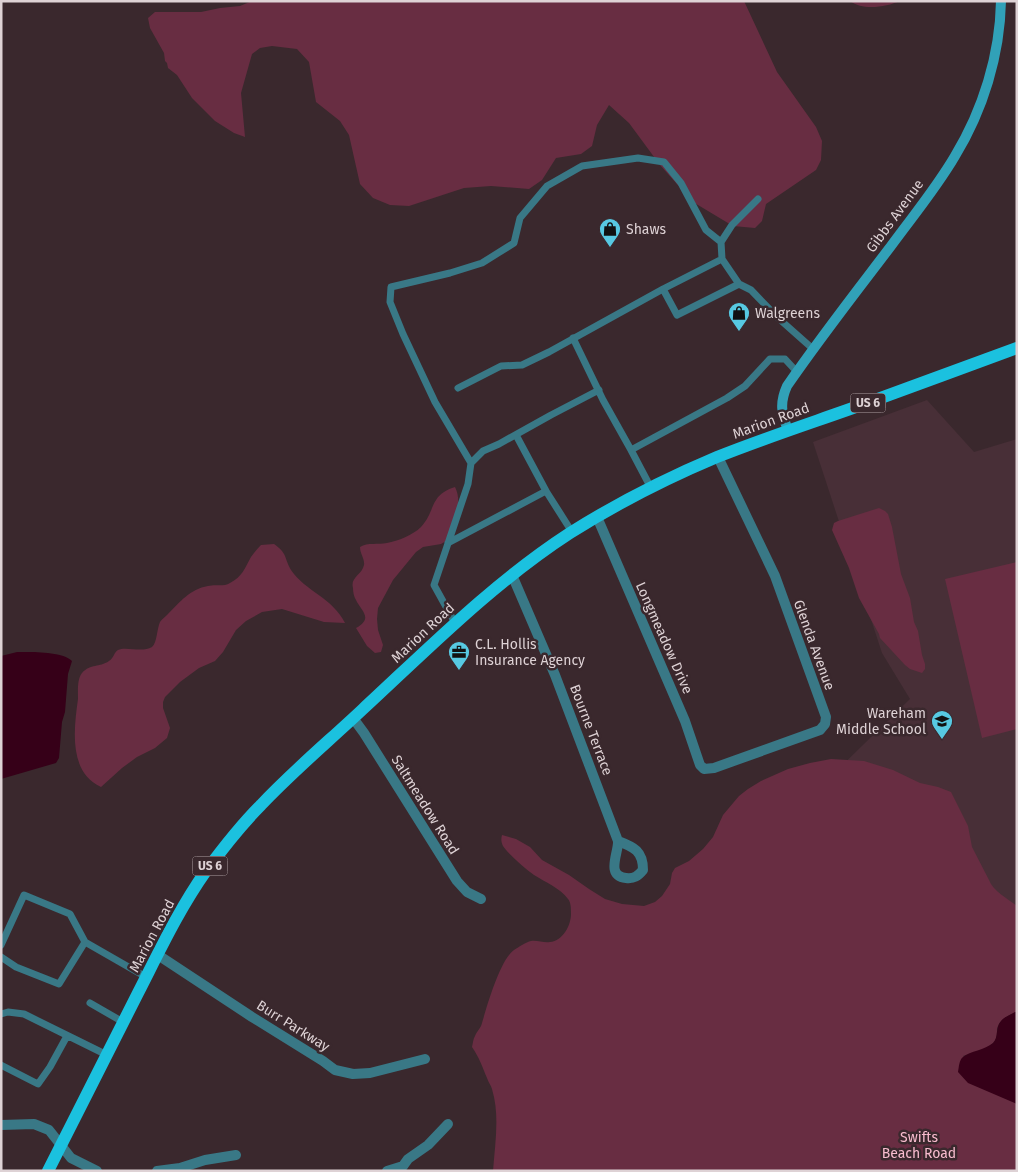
<svg xmlns="http://www.w3.org/2000/svg" width="1018" height="1172" font-family="'Fira Sans',sans-serif">
<rect width="100%" height="100%" fill="#3a282d"/>
<!-- built -->
<path fill="#482f37" d="M927,400L974,452L1017,439V962L818,789L910,699L882,653L813,442Z"/>
<!-- green -->
<path fill="#682d42" d="M252,1H744L777,72L816,127L822,141L821,160L816,170L766,204L762,221L755,228L733,226L693,202L660,165L629,123L609,105L597,125L592,146L581,154L556,158L542,180L529,189L491,186L464,188L409,206L390,205L373,198L360,184L349,135L340,121L316,102L309,62L297,49L272,46L260,48L252,54L241,93L245,137L234,133L215,121L192,98L177,75L168,68L167,63L165,61L164,53L150,28L148,18L155,12H201L220,8L240,6Z
M850,1H900C886,7 863,11 850,1Z
M455,487C463,502 454,523 451,538L441,544L423,547L416,552L393,580L378,608L377,619L378,630L383,645L381,652L375,653L367,646L356,628C374,618 361,611 356,600C354,597 353,592 353,588C350,577 362,575 364,565C365,559 360,554 360,547C368,542 378,545 387,543C398,541 413,535 421,527C436,511 429,495 455,487Z
M879,508L885,511L888,514L892,527L901,574L910,598L914,622L918,631L922,655L925,664V669L922,673L910,669L905,665L880,638L879,634L859,598L849,568L832,530L834,523L838,521Z
M274,544C288,554 284,558 291,570C305,591 333,598 345,623L324,622L282,609L262,612L246,621L236,630L223,652L215,661L199,668L180,682L165,697L163,702V708L170,728L167,738L155,748L137,757L122,768L101,787C68,772 74,728 78,699C78,691 77,679 82,673C91,663 99,668 109,661C114,658 114,652 118,650C126,646 142,653 152,647C157,643 157,628 160,622C162,619 166,616 168,614C180,602 190,589 208,586C215,584 224,587 230,583C242,577 245,568 251,557C254,553 257,549 261,545Z
M1017,562V729L982,738L945,579Z
M831,759L864,761L893,770L920,783L938,787L951,792L968,826L972,847L989,880C993,891 1008,899 1017,906V1012C1008,1015 999,1020 997,1029C997,1033 997,1037 995,1041C989,1049 973,1053 963,1056L1017,1104V1171H493C495,1144 500,1115 492,1089C491,1085 488,1082 487,1078C482,1066 479,1057 472,1047C473,1043 473,1039 475,1036C477,1031 481,1028 482,1023C487,1006 500,960 514,950C519,947 526,942 531,941C537,940 544,943 550,942C563,941 571,925 571,914C571,909 571,902 568,899C560,888 545,882 534,875C526,869 508,854 503,846C501,842 501,839 502,835L516,839L530,847L542,860L569,875L589,889L605,899L622,904L644,906L655,902L662,896L670,884L672,873L675,868L689,861L703,849L713,837L723,815L739,796L748,789L761,781L788,769L810,763Z"/>
<!-- water -->
<path fill="#360018" d="M17,652C31,652 62,651 72,661L68,674L65,712L62,722L59,758L56,763L1,779V656Z
M1015,1012H1017V1104L968,1083L958,1072C959,1067 959,1060 963,1057C970,1051 985,1050 993,1043C999,1037 995,1027 1001,1021C1004,1017 1010,1015 1015,1012Z"/>
<g fill="none" stroke-linecap="round" stroke-linejoin="round">
<!-- lane -->
<path stroke="#397886" stroke-width="7" d="M722,259L721,242L732,225L758,199
M739,284L722,259L663,289L677,315L739,284L751,290L777,317L813,349
M573,338L603,400L631,450L651,488
M458,388L501,366L522,365L549,352L663,289
M516,435L546,491L572,532
M631,450L727,398L745,386L770,359H785L797,372
M471,463L435,402L403,334L390,302L391,287L450,273L482,263L514,243L520,218L547,186L582,166L638,158L664,162L681,183L706,230L721,242
M448,543L546,491
M455,623L434,585L468,484L471,463L483,451L499,444L551,415L599,390
M1,945L24,895L70,914L85,942
M1,957L16,967L59,984L85,942L146,977
M90,1003L123,1022
M1,1014L8,1012L24,1014L107,1055
M1,1065L38,1084L50,1067L67,1036"/>
<!-- street -->
<path stroke="#397886" stroke-width="10" d="M597,517L685,721L700,765L704,769L714,768L820,730L825,724L826,717L775,576L718,457
M512,575L555,675L618,841C619,852 605,876 626,878C634,879 638,876 643,870C643,851 634,847 618,841
M353,718L364,733L457,881L467,892L481,899
M158,955L252,1017L323,1061L335,1070L353,1074L370,1073L425,1059
M1,1125L34,1124L49,1130L71,1158L97,1171
M157,1171L180,1168L205,1160L236,1155
M387,1171L403,1166L408,1159L428,1145L448,1124"/>
<!-- secondary -->
<path stroke="#31a1b8" stroke-width="10" d="M788,431C782,413 779,404 787,386C820,338 856,292 891,246C913,216 937,187 955,156C983,110 1000,55 1001,1"/>
<!-- primary -->
<path stroke="#1bc1df" stroke-width="12" d="M48,1171C78,1112 108,1052 138,993C159,952 179,909 206,871C223,848 241,825 261,805C293,771 329,741 363,709C429,648 493,583 570,533C616,504 667,478 717,457C767,437 817,421 867,403C917,385 967,366 1017,348"/>
</g>
<!-- icons -->
<defs>
<g id="shop-pin" transform="scale(1.125)"><path d="M0 17L-7.5 6A9.5 9.5 0 1 1 7.5 6Z" fill="#57c9e2" stroke="#3a282d"/><path d="M-5-2.5h2.3a2.7 3.5 0 0 1 5.4 0H5L5.5 6h-11ZM-1.5-2.5h3a1.5 2.3 0 0 0-3 0Z" fill="#111"/></g>
<g id="office-pin" transform="scale(1.125)"><path d="M0 17L-7.5 6A9.5 9.5 0 1 1 7.5 6Z" fill="#57c9e2" stroke="#3a282d"/><path d="M-6-3h4V-5.5h4V-3h4V5H-6ZM-1-4.5V-3h2v-1.5ZM-6 0V1H6V0Z" fill="#111"/></g>
<g id="school-pin" transform="scale(1.125)"><path d="M0 17L-7.5 6A9.5 9.5 0 1 1 7.5 6Z" fill="#57c9e2" stroke="#3a282d"/><path d="M0-5L7-2L0 1L-7-2ZM-4 1L0 2.5L4 1V4Q0 6-4 4Z" fill="#111"/></g>
</defs>
<g fill-rule="evenodd">
<use href="#shop-pin" x="610" y="229"/>
<use href="#shop-pin" x="739" y="313"/>
<use href="#office-pin" x="459" y="652"/>
<use href="#school-pin" x="942" y="721"/>
</g>
<g text-anchor="middle" dominant-baseline="central" stroke-width="5" stroke-linejoin="round" paint-order="stroke">
<!-- shield labels -->
<g fill="#3a282d" stroke="#ad9fa3" stroke-width="1">
<rect x="850.5" y="393.5" width="35" height="19" rx="4"/>
<rect x="192.5" y="856.5" width="35" height="19" rx="4"/>
</g>
<g font-size="12" font-weight="bold" fill="#ded2d5">
<text x="868" y="403">US 6</text>
<text x="210" y="866">US 6</text>
</g>
<!-- street labels -->
<g font-size="14" fill="#ded2d5" stroke="#3a282d">
<text transform="translate(895 216) rotate(-54)">Gibbs Avenue</text>
<text transform="translate(771 421) rotate(-20)">Marion Road</text>
<text transform="translate(423 633) rotate(-43)">Marion Road</text>
<text transform="translate(664 638) rotate(66)">Longmeadow Drive</text>
<text transform="translate(814 645) rotate(70)">Glenda Avenue</text>
<text transform="translate(591 730) rotate(69)">Bourne Terrace</text>
<text transform="translate(425 805) rotate(58)">Saltmeadow Road</text>
<text transform="translate(152 936) rotate(-62)">Marion Road</text>
<text transform="translate(293 1026) rotate(32)">Burr Parkway</text>
</g>
<!-- poi labels -->
<g font-size="14" fill="#ded2d5" stroke="#3a282d" text-anchor="start">
<text x="626" y="229">Shaws</text>
<text x="755" y="313">Walgreens</text>
<text x="475" y="644">C.L. Hollis<tspan x="475" dy="16">Insurance Agency</tspan></text>
<text x="926" y="713" text-anchor="end">Wareham<tspan x="926" dy="16">Middle School</tspan></text>
</g>
<!-- park labels -->
<g font-size="14" fill="#f8bcce" stroke="#3a282d">
<text x="919" y="1137">Swifts<tspan x="919" dy="16">Beach Road</tspan></text>
</g>
</g>
<!-- border -->
<rect width="1018" height="1172" fill="none" stroke="#ded2d5" stroke-width="5"/>
</svg>
